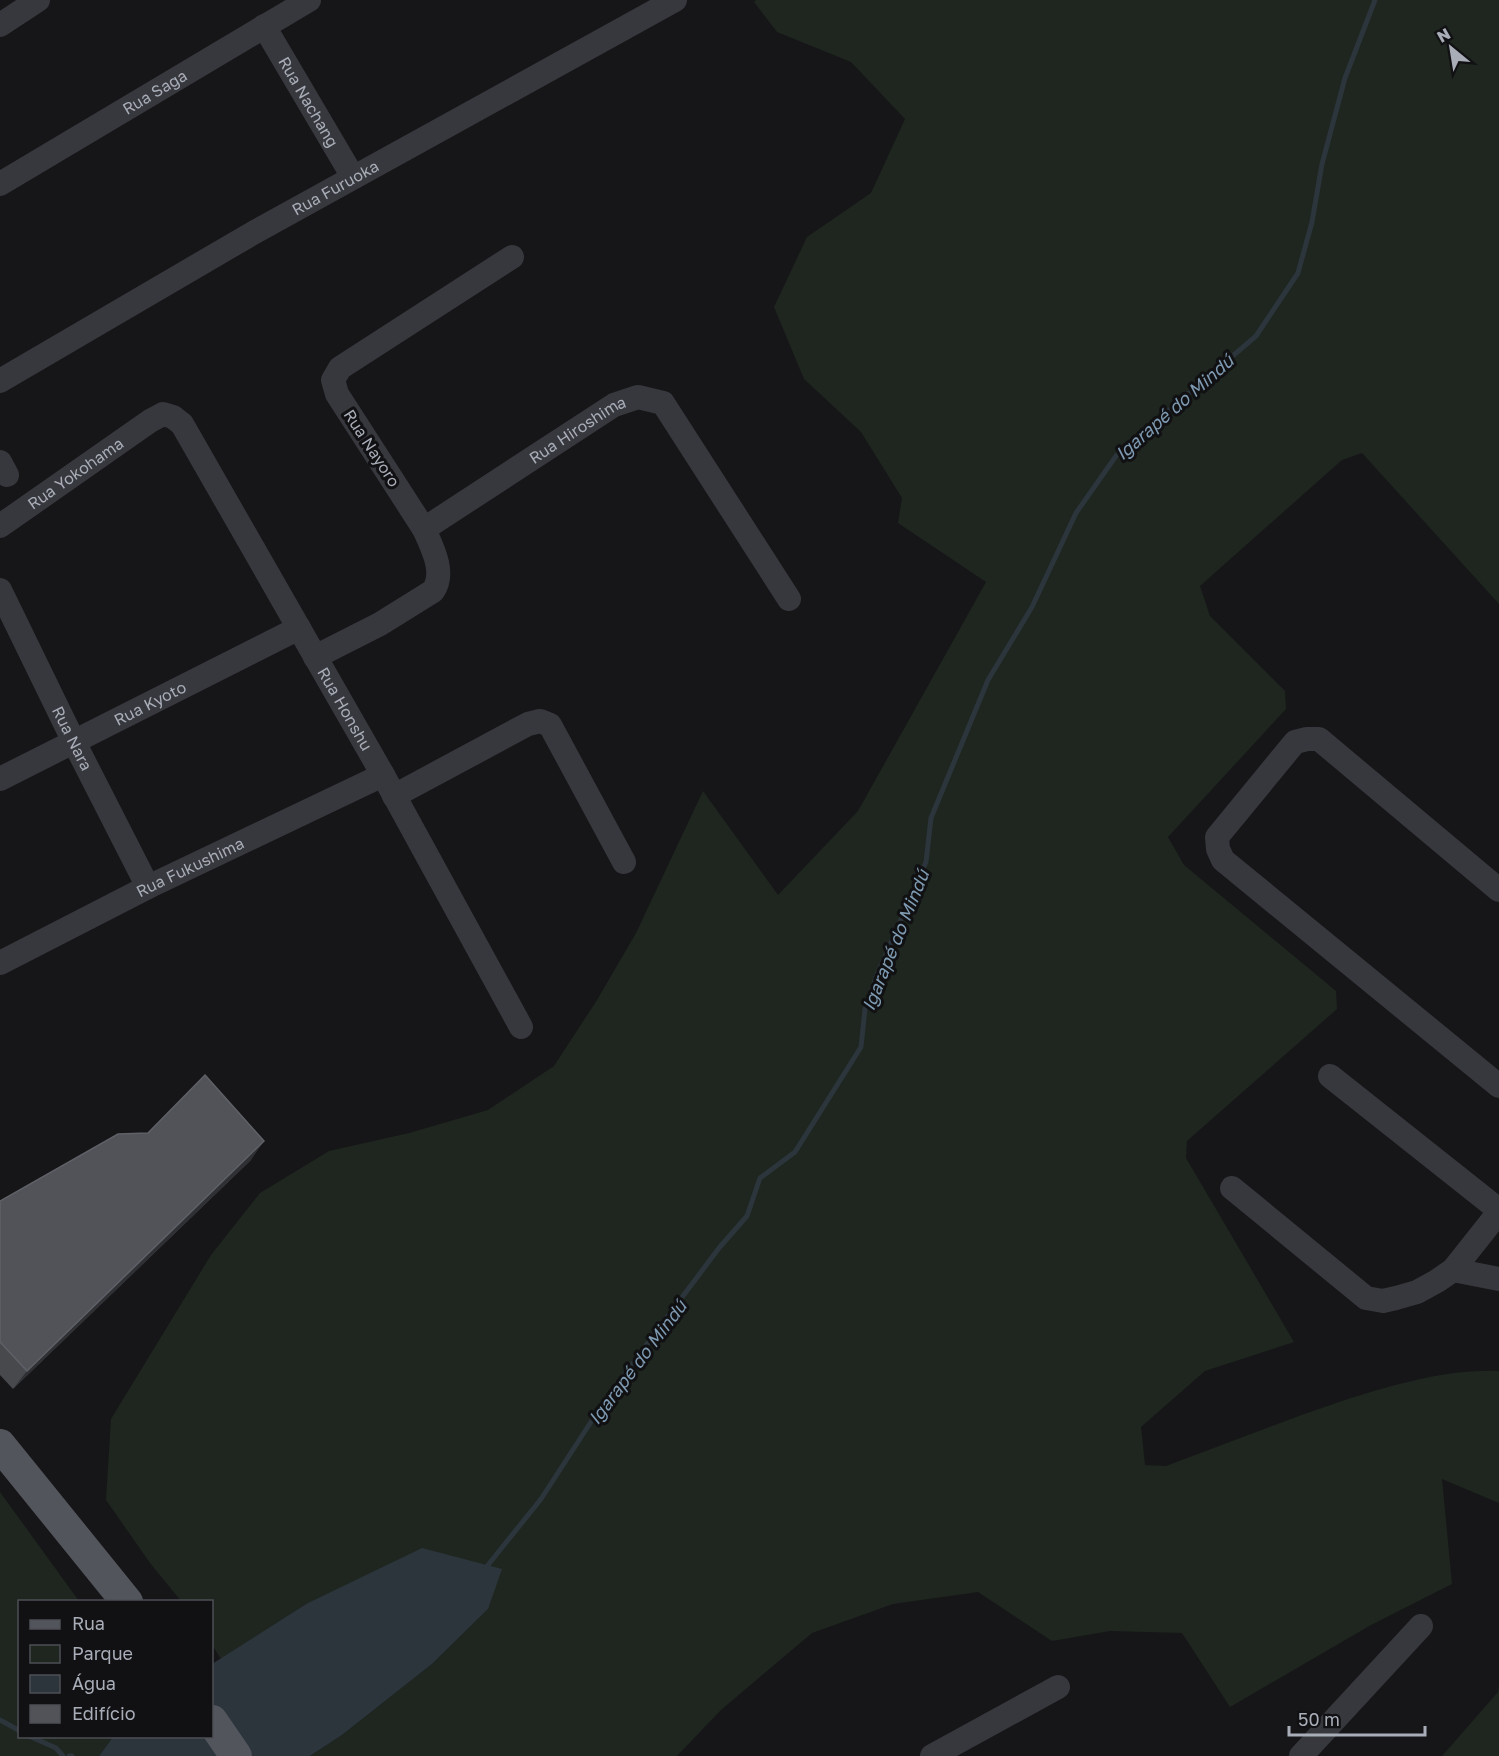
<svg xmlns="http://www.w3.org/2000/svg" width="1499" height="1756" font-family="'Golos Text',sans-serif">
<rect width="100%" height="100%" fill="#161618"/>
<!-- green -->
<path fill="#1e261f" d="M756,0H1499V604L1362,453L1342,460L1200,586L1210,616L1285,691L1286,709L1168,837L1184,865L1336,991L1337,1009L1187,1141L1186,1158L1294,1342L1205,1371L1141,1427L1145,1465L1166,1466C1225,1444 1283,1421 1342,1401C1393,1385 1445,1369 1499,1371V1503L1442,1479L1452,1584L1371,1625L1230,1707L1182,1633L1110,1631L1052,1641L978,1592L893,1604L812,1633L721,1710L677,1756H310L342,1735L432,1664L488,1609L306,1604L221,1659L212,1645V1602L181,1601L150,1563L106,1500L111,1419L211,1255L260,1193L329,1151L409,1133L488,1110L554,1066L597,1000L636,933L703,791L778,895L858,811L986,582L898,523L902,498L861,432L804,379L774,307L807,237L871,193L905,119L851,62L777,32L754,2Z
M0,1492L79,1601L20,1602V1736L113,1737L99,1756H0Z
M1499,1685V1756H1442L1498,1692Z"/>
<!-- water -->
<path fill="#2c353c" d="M422,1548L502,1569L488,1609L432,1664L342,1735L310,1756H99L113,1737L212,1736V1664L306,1604Z"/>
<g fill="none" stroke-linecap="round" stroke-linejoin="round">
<!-- stream -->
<path stroke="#2c353c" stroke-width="5" d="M484,1570L541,1499L600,1408L653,1336L719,1248L747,1216L760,1178L795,1152L861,1047L865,1009L876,977L926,862L931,818L988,680L1032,607L1076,513L1116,456L1256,336L1298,273L1312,222L1322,164L1345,78L1375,0
M0,1720L20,1731
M29,1736L56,1748L63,1756
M69,1756H72"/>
<!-- minor -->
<g stroke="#37383d" stroke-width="24">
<path d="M0,25L38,0"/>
<path id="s1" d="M264,26L353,177"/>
<path id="s2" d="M0,184L309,0"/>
<path id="s3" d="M0,381L253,233L675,0"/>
<path d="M0,462L7,475"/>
<path id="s4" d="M0,526L150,421L163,414L173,417L182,424L383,775L521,1027"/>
<path id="s5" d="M424,529L614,405L638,397L663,403L789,599"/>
<path id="s6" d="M0,590L74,742L148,887"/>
<path d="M315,657L380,624L433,591C446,573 432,547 424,529L337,394L333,380L340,368L512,257"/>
<path id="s7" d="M0,779L299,628"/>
<path d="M394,796L528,724L540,721L550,725L624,862"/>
<path d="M1499,890L1319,739H1307L1295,742L1217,837L1218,849L1223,860L1499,1086"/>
<path id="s8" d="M0,963L148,887L383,775"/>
<path d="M1330,1076L1499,1210"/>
<path d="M1232,1188L1366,1298L1383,1301L1396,1298L1417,1292L1437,1281L1453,1270L1499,1212"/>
<path d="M1453,1270L1499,1279"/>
<path d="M932,1756L1058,1687"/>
<path d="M1301,1756L1421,1626"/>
</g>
<!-- major -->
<path stroke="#53555c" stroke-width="32" d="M0,1445L127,1602
M212,1721L236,1756"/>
</g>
<!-- wall -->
<path fill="#47494d" d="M251,1160L13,1389L0,1375V1201Z"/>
<!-- shaded-wall -->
<path fill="#2f3033" d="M264,1141L251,1160L13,1389L27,1371Z"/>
<!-- building -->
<path fill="#525359" stroke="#5f6168" stroke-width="1.5" d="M205,1075L264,1141L27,1371L0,1342V1201L118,1134L148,1133Z"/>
<g text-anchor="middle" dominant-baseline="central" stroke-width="6" stroke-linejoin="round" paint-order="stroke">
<!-- street labels -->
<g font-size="16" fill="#a8adb8" stroke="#111113">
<text stroke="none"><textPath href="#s2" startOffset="180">Rua Saga</textPath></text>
<text stroke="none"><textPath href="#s1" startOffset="88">Rua Nachang</textPath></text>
<text stroke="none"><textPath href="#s3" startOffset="387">Rua Furuoka</textPath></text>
<text stroke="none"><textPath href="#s5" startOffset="183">Rua Hiroshima</textPath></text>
<text transform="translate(372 448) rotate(57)">Rua Nayoro</text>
<text stroke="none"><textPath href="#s4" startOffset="92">Rua Yokohama</textPath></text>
<text stroke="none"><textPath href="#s7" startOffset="168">Rua Kyoto</textPath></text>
<text stroke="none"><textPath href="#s4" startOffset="548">Rua Honshu</textPath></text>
<text stroke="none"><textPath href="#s6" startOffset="165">Rua Nara</textPath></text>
<text stroke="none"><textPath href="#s8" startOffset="213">Rua Fukushima</textPath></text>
</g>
<!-- water labels -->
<g font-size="18" font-style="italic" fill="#7f9bb3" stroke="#111113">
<text transform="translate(1174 407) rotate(-41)">Igarapé do Mindú</text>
<text transform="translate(895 940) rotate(-68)">Igarapé do Mindú</text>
<text transform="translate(637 1362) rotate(-53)">Igarapé do Mindú</text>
</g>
</g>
<!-- legend -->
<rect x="18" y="1600" width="195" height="138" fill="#111113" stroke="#4d4f55" stroke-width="1.5"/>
<rect x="30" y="1620" width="30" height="9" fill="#53555c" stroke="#4d4f55" stroke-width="1.5"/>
<text x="72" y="1630" font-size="18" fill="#a8adb8">Rua</text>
<rect x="30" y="1645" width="30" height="18" fill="#1e261f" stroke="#4d4f55" stroke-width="1.5"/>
<text x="72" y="1660" font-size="18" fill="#a8adb8">Parque</text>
<rect x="30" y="1675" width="30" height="18" fill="#2c353c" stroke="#4d4f55" stroke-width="1.5"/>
<text x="72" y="1690" font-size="18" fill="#a8adb8">Água</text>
<rect x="30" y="1705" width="30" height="18" fill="#525359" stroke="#4d4f55" stroke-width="1.5"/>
<text x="72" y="1720" font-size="18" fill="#a8adb8">Edifício</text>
<!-- north arrow -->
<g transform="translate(1451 48) rotate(330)" stroke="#111113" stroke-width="4.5" paint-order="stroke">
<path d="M0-4.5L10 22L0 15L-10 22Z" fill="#a8adb8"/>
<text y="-9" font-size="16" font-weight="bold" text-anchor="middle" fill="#a8adb8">N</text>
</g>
<!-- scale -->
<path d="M1289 1726v9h136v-9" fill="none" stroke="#a8adb8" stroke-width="3"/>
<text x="1298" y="1726" font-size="18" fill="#a8adb8" stroke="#111113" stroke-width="4.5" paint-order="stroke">50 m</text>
</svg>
